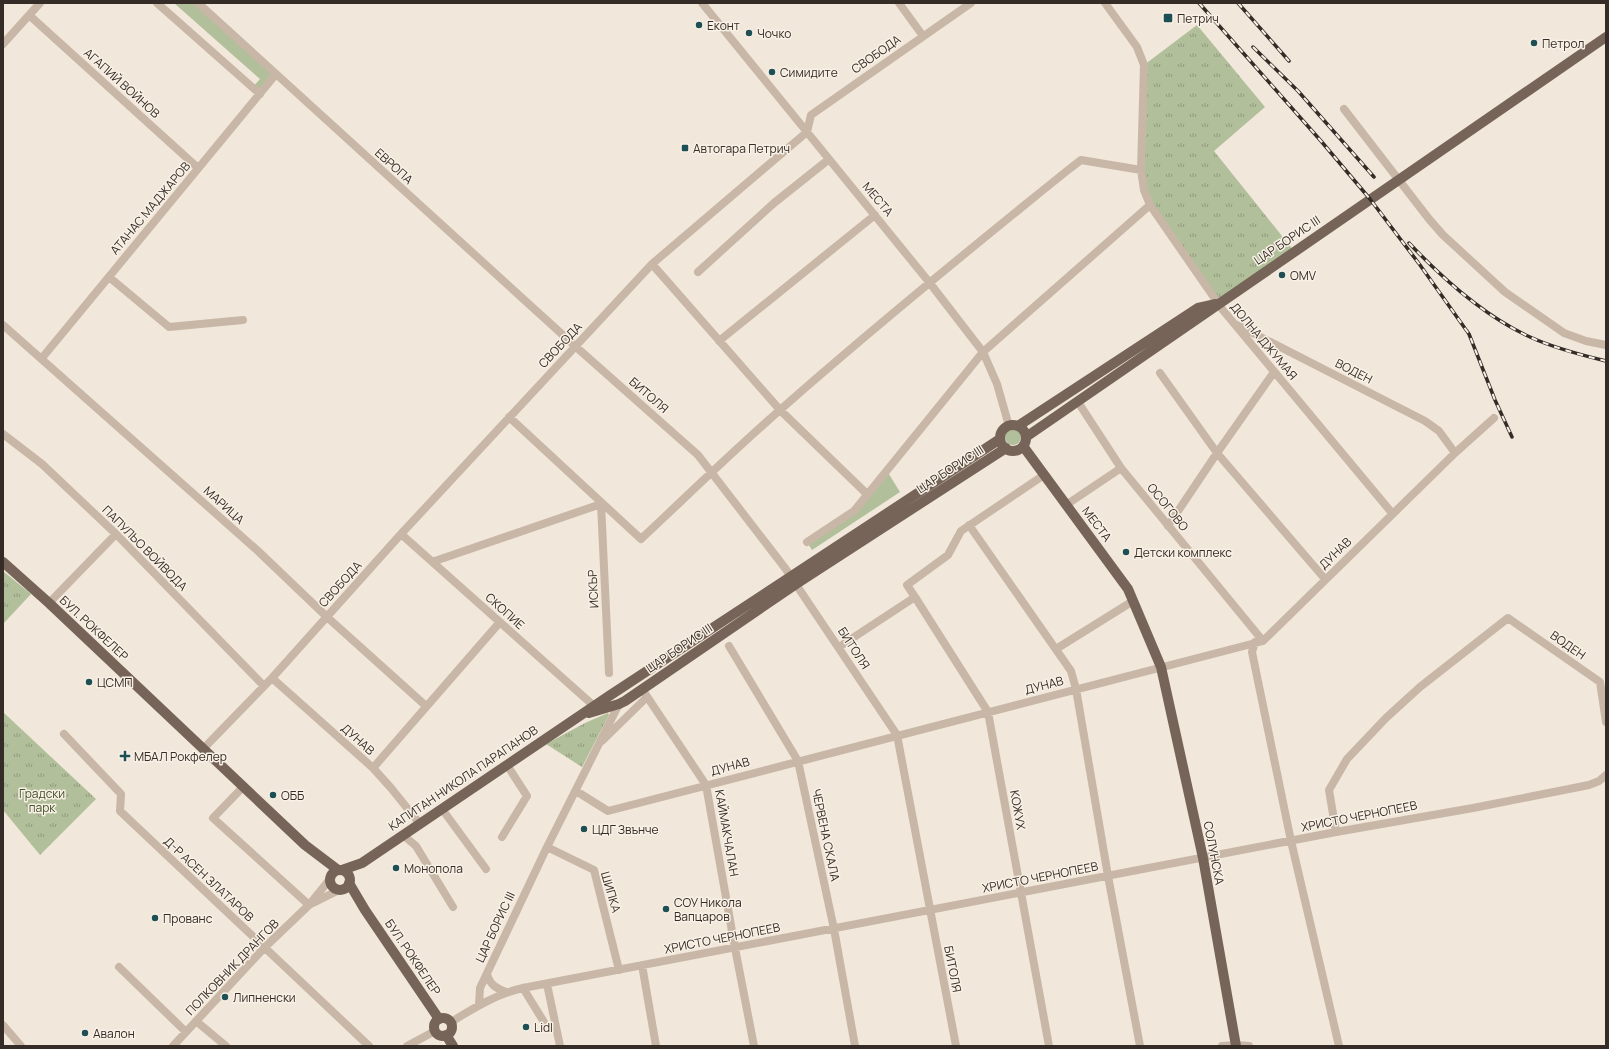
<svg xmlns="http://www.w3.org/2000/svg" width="1609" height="1049" font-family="Manrope,sans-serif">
<defs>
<pattern id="park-tufts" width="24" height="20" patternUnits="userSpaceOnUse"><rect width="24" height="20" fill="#b1bf9a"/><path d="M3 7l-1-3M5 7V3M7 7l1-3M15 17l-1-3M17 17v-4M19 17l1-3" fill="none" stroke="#919b7e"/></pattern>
</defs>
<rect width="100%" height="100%" fill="#f1e7da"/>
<!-- grass -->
<path fill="#b1bf9a" d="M174,3H198L276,74L260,94L253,87L260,79Z
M1005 437a8 8 0 1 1 16 0a8 8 0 1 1-16 0Z
M887,471L900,492L812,550L807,542L854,511Z"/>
<!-- park -->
<path fill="url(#park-tufts)" d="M1197,25L1265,107L1214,151L1294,251L1218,303L1144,190V65Z
M3,571L31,594L3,624Z
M3,712L96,799L40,855L3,810Z
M608,713L609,715L582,767L546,744L585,723Z"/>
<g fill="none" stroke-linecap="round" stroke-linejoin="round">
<!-- minor -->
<path stroke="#c8b7a6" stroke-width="8" d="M157,3L260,94
M198,3L575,346L698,455L785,568L897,735L956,1046
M702,3L929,282L983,352L997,384L1009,426
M899,3L923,36
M1105,3L1137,47L1144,65L1141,170L1144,190L1150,205L1222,309L1392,513
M29,15L198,168
M3,44L40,3
M1344,109L1429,219L1443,235L1505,292L1564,333L1586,341L1606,345
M652,264L780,410L868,495
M698,272L774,203L828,160
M109,277L169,327L243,320
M3,325L258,551L327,617L426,706
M1237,325L1425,421L1439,431L1455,453
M719,341L875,215
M42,358L276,74
M1160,373L1217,453L1325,579
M1078,402L1121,468L1263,641
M509,417L641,539C687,496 733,451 780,410C874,327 971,248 1068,170L1081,160L1141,170
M3,434L42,464L116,534L264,686
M1066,505L1121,468
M969,525L1071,671L1076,689L1108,876L1140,1046
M1168,526L1217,453L1274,372
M401,534L594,706
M807,542L854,511L983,352L1150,205
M432,562L601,504L609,673
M915,597L988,712L1049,1046
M49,603L116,534
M1255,642L1252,652L1291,841L1339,1046
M729,646L798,761L834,929L855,1046
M839,647L915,597L907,585L948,555L961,531L1044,475
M1056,649L1133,601
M272,678L373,768L391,788L420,824
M642,689L706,785L735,948L754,1046
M64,734L121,794L120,811L369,1046
M602,741L647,697
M203,749L272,678L401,534L652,264L807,132L811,115L971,3
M373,768L500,622
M243,787L213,818L309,905
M576,791L608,811L1263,641L1455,453L1494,418
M442,809L486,869
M1336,832L1329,790L1347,759L1386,718L1420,687L1508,618L1600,682L1606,722
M403,835L416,846L453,907
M502,837L527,796L507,765
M547,847L594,870L619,970
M311,904L339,890
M642,965L656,1046
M119,967L186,1032
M487,974C490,985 496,988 506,992
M547,984L560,1046
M523,988L544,1022
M479,1005L480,988L547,847L619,704
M196,1021L226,1046
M451,1022C474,1008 496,994 523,988L1336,832L1473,808L1589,785L1599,781L1606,775
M3,1025L21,1046
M173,1046L264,948L309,905L330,879
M407,1046L435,1031
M1222,1046L1236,1045L1249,1046"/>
<!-- major -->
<path stroke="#766458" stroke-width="10" d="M1000 438a13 13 0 1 1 26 0a13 13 0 1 1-26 0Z
M1018,426L1198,308L1216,304
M1026,437L1606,37
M1023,446L1128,589L1161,667L1203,858L1236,1046
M3,562L49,603L305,845L338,870
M589,713L619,704L625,701L796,584L1006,448
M330 880a10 10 0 1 1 20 0a10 10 0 1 1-20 0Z
M342,870L362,863L609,696L1000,439
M349,883L365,910L439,1019
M434 1027a9 9 0 1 1 18 0a9 9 0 1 1-18 0Z
M446,1035L453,1046"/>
<!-- rail casing -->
<g stroke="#352c27" stroke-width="3.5">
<path id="rail" d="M1199,3L1321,141L1370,199L1420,265L1469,334L1495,400L1512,437
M1238,3L1289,61
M1253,47L1298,91L1374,177
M1409,243C1443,279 1484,316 1530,337C1554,348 1581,355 1606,361"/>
</g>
<!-- rail -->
<use href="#rail" stroke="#f9f1e6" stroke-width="2" stroke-dasharray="6" stroke-linecap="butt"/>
</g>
<!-- markers -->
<g fill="#1e4f55" stroke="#f9f1e6" stroke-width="1.5">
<rect x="1163" y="13" width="10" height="10" rx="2"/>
<circle cx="699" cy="25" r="4"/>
<circle cx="749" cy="33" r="4"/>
<circle cx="1534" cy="43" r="4"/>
<circle cx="772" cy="72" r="4"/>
<rect x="681" y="144" width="8" height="8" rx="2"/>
<circle cx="1282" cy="275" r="4"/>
<circle cx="1126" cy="552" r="4"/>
<circle cx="89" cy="682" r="4"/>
<path d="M123 750h4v4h4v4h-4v4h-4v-4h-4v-4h4z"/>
<circle cx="273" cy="795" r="4"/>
<circle cx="584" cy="829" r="4"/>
<circle cx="396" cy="868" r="4"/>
<circle cx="666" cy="909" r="4"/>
<circle cx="155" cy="918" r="4"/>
<circle cx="225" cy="997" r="4"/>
<circle cx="526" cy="1027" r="4"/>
<circle cx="85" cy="1033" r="4"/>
</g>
<g text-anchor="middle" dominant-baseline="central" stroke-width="3" stroke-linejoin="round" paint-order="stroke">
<!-- poi labels -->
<g font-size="12" fill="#352c27" stroke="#f9f1e6" text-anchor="start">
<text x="1177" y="18">Петрич</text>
<text x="707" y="25">Еконт</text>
<text x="757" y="33">Чочко</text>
<text x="1542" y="43">Петрол</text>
<text x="780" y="72">Симидите</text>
<text x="693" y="148">Автогара Петрич</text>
<text x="1290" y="275">OMV</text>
<text x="1134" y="552">Детски комплекс</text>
<text x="97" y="682">ЦСМП</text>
<text x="134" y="756">МБАЛ Рокфелер</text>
<text x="281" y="795">ОББ</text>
<text x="592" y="829">ЦДГ Звънче</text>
<text x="404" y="868">Монопола</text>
<text x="674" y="902">СОУ Никола<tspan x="674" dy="14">Вапцаров</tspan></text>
<text x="163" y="918">Прованс</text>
<text x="233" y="997">Липненски</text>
<text x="534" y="1027">Lidl</text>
<text x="93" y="1033">Авалон</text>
</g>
<!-- street labels -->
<g font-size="12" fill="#352c27" stroke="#f9f1e6">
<text transform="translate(876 54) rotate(-35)">СВОБОДА</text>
<text transform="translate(122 83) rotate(42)">АГАПИЙ ВОЙНОВ</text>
<text transform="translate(394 166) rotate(42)">ЕВРОПА</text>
<text transform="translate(878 199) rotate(50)">МЕСТА</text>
<text transform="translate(150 208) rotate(-50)">АТАНАС МАДЖАРОВ</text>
<text transform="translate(1287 240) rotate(-34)">ЦАР БОРИС III</text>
<text transform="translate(1264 341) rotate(50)">ДОЛНА ДЖУМАЯ</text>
<text transform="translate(560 345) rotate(-47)">СВОБОДА</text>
<text transform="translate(1354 371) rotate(27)">ВОДЕН</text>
<text transform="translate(649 395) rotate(41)">БИТОЛЯ</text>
<text transform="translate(950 469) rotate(-33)">ЦАР БОРИС III</text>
<text transform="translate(224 505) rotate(42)">МАРИЦА</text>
<text transform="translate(1168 507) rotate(51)">ОСОГОВО</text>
<text transform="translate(1097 524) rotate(53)">МЕСТА</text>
<text transform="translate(145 548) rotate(45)">ПАПУЛЬО ВОЙВОДА</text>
<text transform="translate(1335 553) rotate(-44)">ДУНАВ</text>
<text transform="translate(340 584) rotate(-48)">СВОБОДА</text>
<text transform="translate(593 589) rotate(-93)">ИСКЪР</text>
<text transform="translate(505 611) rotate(42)">СКОПИЕ</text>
<text transform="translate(94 628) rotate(43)">БУЛ. РОКФЕЛЕР</text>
<text transform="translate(1568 645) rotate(35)">ВОДЕН</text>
<text transform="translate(679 648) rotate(-34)">ЦАР БОРИС III</text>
<text transform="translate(854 648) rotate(57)">БИТОЛЯ</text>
<text transform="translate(1044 685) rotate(-14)">ДУНАВ</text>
<text transform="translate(358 739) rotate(42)">ДУНАВ</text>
<text transform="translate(730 766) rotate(-15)">ДУНАВ</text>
<text transform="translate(463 778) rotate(-34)">КАПИТАН НИКОЛА ПАРАПАНОВ</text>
<text transform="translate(1018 810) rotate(80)">КОЖУХ</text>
<text transform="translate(1359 816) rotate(-11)">ХРИСТО ЧЕРНОПЕЕВ</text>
<text transform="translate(727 833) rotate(80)">КАЙМАКЧАЛАН</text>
<text transform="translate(826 835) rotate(78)">ЧЕРВЕНА СКАЛА</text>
<text transform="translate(1214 853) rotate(79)">СОЛУНСКА</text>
<text transform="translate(1040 877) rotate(-11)">ХРИСТО ЧЕРНОПЕЕВ</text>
<text transform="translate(209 879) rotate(43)">Д-Р АСЕН ЗЛАТАРОВ</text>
<text transform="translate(611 892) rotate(74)">ШИПКА</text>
<text transform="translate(495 927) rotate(-65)">ЦАР БОРИС III</text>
<text transform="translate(722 938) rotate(-11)">ХРИСТО ЧЕРНОПЕЕВ</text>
<text transform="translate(413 957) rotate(56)">БУЛ. РОКФЕЛЕР</text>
<text transform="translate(232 967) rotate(-46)">ПОЛКОВНИК ДРАНГОВ</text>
<text transform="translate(953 969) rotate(79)">БИТОЛЯ</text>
</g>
<!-- park labels -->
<g font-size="12" fill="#42522b" stroke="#f9f1e6">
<text x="42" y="793">Градски<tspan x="42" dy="14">парк</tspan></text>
</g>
</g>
<!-- border -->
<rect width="1609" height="1049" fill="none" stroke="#352c27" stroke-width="8"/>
</svg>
